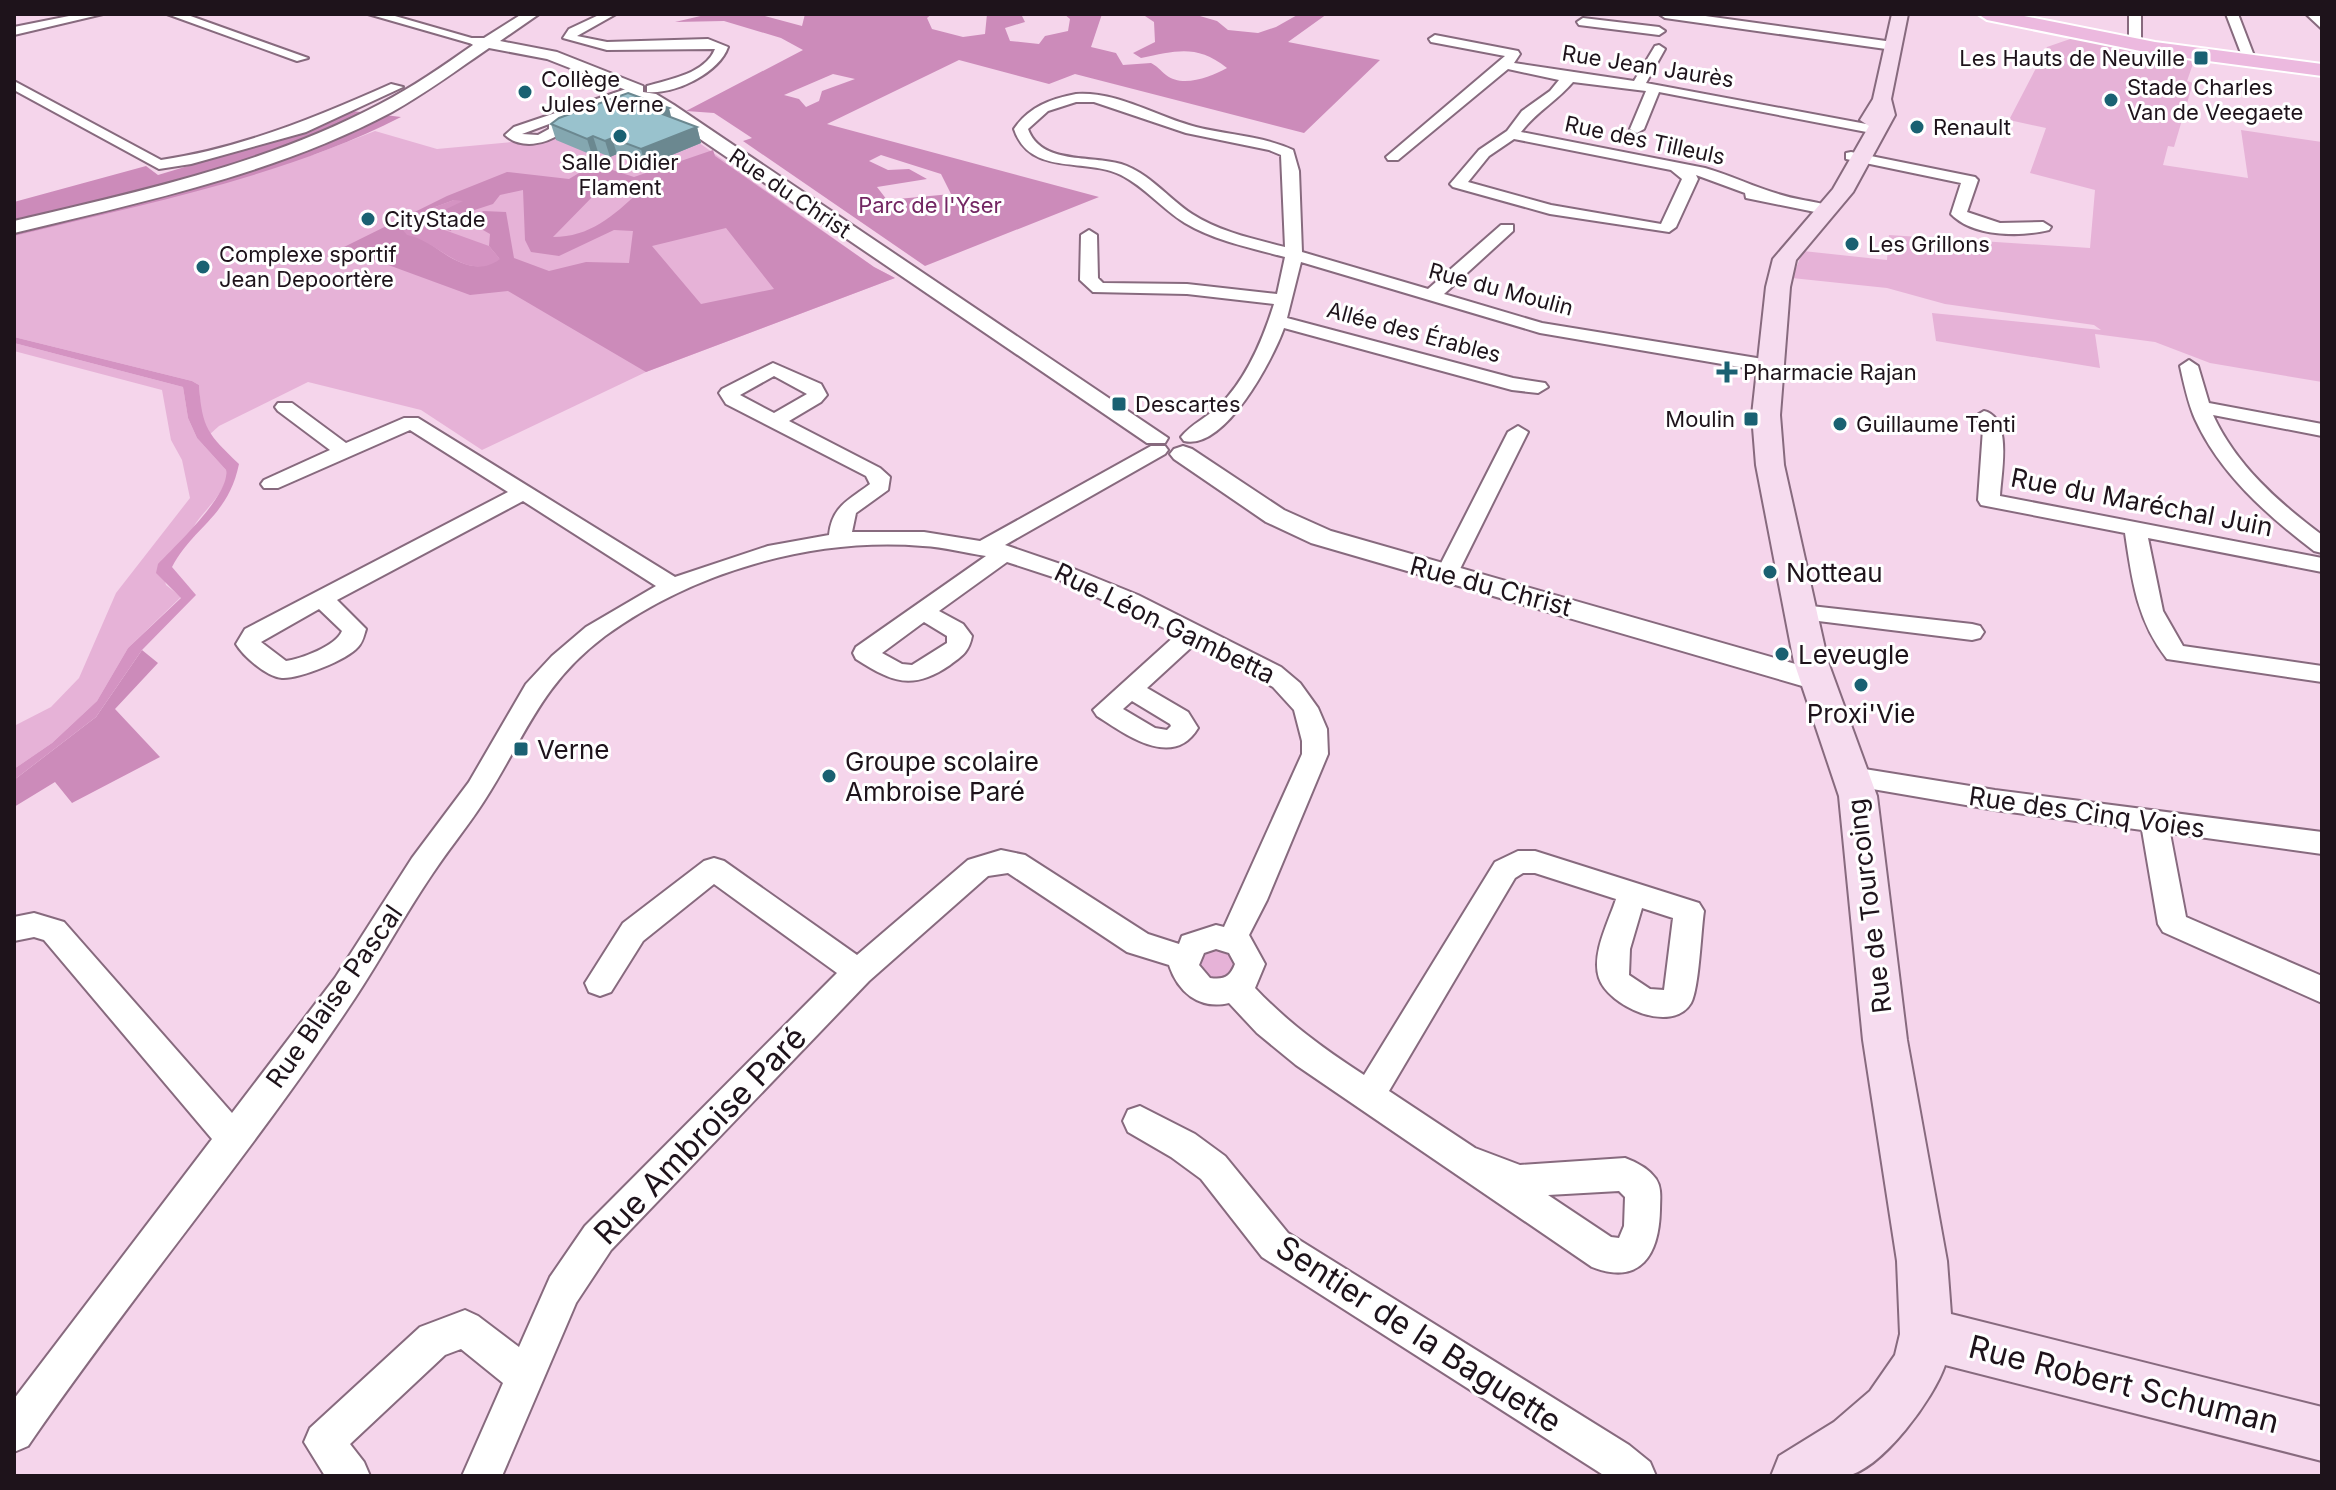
<svg xmlns="http://www.w3.org/2000/svg" width="2336" height="1490" font-family="Inter,sans-serif">
<rect width="100%" height="100%" fill="#f5d5eb"/>
<!-- green -->
<path fill="#e6b2d7" d="M2073,38L2194,61L2187,81L2193,83L2174,147L2168,146L2163,165L2248,178L2241,130L2322,142V382L2210,363L2155,342L2095,334L2100,368L1936,341L1932,313L2101,330L2094,325L1945,304L1887,288L1792,278L1803,251L1887,260L1889,235L2090,248L2095,190L2030,173L2046,128L2009,120L2047,47Z
M622,102L643,103L874,267L895,278L646,372L482,450L421,410L308,382L219,426L209,435L201,414L199,385L192,381L14,337V236L214,184L316,154L375,131L437,149L512,142Z
M14,343L183,387L188,418L197,438L226,470C230,489 206,508 196,523C184,541 174,560 164,578L166,585L181,597L128,648L97,701L52,743L14,769V726L51,707L79,678L116,593L190,498L182,460L171,440L162,390L14,351Z
M1201 963a16 16 0 1 1 32 0a16 16 0 1 1-32 0Z"/>
<!-- forest -->
<path fill="#cc8bba" fill-rule="evenodd" d="M709,14H757L802,26L805,14H932L927,18L932,29L963,37L985,34L987,14H1021L1025,22L1005,28L1010,41L1039,44L1045,36L1068,31L1070,19L1064,14H1102L1091,47L1116,53L1123,65L1151,63C1157,66 1160,70 1166,75C1182,88 1211,77 1227,68C1196,44 1177,51 1141,58L1133,53L1155,42L1154,22L1142,14H1193L1217,21L1228,30L1258,33L1276,27L1299,14H1327L1288,42L1380,60L1304,133L1075,74L1049,84L959,60L827,124L1099,197L925,266L743,141L752,138L714,113L686,111L803,50L781,38L724,21L675,22ZM833,74L855,79L822,91L819,101L806,107L799,99L784,95ZM881,155L941,174L951,194L887,200L877,187L927,179L909,169L888,170L869,161Z
M352,111L401,117C281,178 143,204 14,236V202L146,166L158,175L271,141Z
M713,150L715,156L874,267L895,278L646,372L508,291L470,295L342,248L447,196L507,172L569,179L594,164L634,177ZM640,183L639,192C613,216 590,237 553,237L602,187ZM523,190L525,240L531,252L559,256L614,230L633,231L629,263L586,262L549,271L514,258L506,212L483,211L469,222L490,234L489,246L499,258C472,280 443,252 420,237L419,213L454,200C445,212 434,213 424,223L451,231L456,216L493,204L500,195ZM726,228L774,289L701,304L652,246Z
M142,650L158,663L115,709L160,757L72,803L55,782L14,807V780L96,717Z"/>
<!-- water -->
<path fill="#d493c2" d="M454,200L463,201L430,217L425,223L489,246L500,259C467,284 437,240 407,235L402,229L403,225L419,213Z
M14,337L192,381L199,385C202,429 208,434 239,464C228,517 194,526 172,567L196,595L142,650L96,717L14,780V769L52,743L97,701L128,648L181,598L156,573L158,564C175,546 231,494 226,470L197,438L188,418L183,387L14,343Z"/>
<g fill="none" stroke-linecap="round" stroke-linejoin="round">
<!-- minor casing -->
<g stroke="#876a7e" stroke-width="4">
<path id="minor" d="M79,14H103L14,35V27Z
M167,14H185L308,58L297,61Z
M368,14H388L482,41L476,45Z
M601,14H616L577,36L607,42L708,39L728,47C719,73 674,95 647,92V86C670,79 705,74 715,49L607,50L563,38L569,29Z
M1659,14H1691L1893,42L1899,46L1893,50L1665,18Z
M2129,14H2141V45L2135,49L2129,45Z
M2226,14H2238L2256,61L2255,64L2244,61Z
M2306,14H2319L2322,18V29Z
M1583,18L1659,27L1665,31L1659,35L1579,25L1577,22Z
M1435,35L1518,51L1520,54L1514,63L1634,81L1655,46L1659,45L1665,49L1646,83L1877,126L1884,130L1877,134L1659,92L1644,129L1637,133L1630,129L1646,91L1573,82C1557,101 1536,112 1521,132L1705,168C1739,178 1768,194 1803,200C1813,202 1825,203 1833,209L1825,214L1746,198L1745,193L1696,175L1698,179L1676,227L1669,232L1550,214L1453,187L1450,184L1479,150L1507,131L1522,111L1550,91L1559,80L1508,69L1398,160H1388L1386,157L1505,56L1431,42L1429,39ZM1514,139L1671,170L1682,179L1661,224L1551,205L1468,182L1489,156Z
M14,81L161,160C242,148 317,117 391,84L403,87L306,132L191,164L159,169L14,90Z
M626,89L638,92L563,123L561,133C545,145 520,149 505,135L514,127ZM549,124V129L538,135L522,134Z
M1076,94C1117,91 1157,117 1196,127C1228,135 1263,136 1293,150L1299,171L1302,252L1428,289L1501,225H1513V231L1444,294L1542,323L1769,360L1778,366L1769,372L1540,333L1301,262L1287,318L1513,378L1545,383L1548,387L1538,393L1512,390L1284,328C1273,359 1225,451 1184,441L1181,437C1191,424 1208,417 1220,405C1247,378 1263,339 1274,304L1187,294L1093,292L1080,280L1081,235L1089,230L1097,235L1098,278L1103,283L1187,284L1277,294L1285,257C1251,248 1215,241 1185,223C1162,209 1145,187 1121,175C1085,157 1030,177 1014,129C1029,107 1050,99 1076,94ZM1076,102H1094L1186,133L1269,150L1281,155L1285,247C1254,239 1220,232 1192,214C1168,198 1149,173 1121,164C1091,155 1041,165 1028,129L1048,111Z
M1851,152L1975,177L1978,180L1967,212L2000,223L2043,222L2051,227L2049,230C2020,237 1973,237 1951,214L1961,183L1846,159V153Z
M2189,360L2198,366L2209,403L2322,424V436L2213,415C2236,465 2279,503 2322,535V553L2314,551C2267,515 2220,474 2195,419C2188,403 2184,384 2180,366Z
M773,363L821,384L827,395L821,402L789,421L880,468L890,477L888,490L856,513L852,532H924L980,541L1151,446H1165L1168,450L1165,454L1005,545L1069,567L1138,595L1281,667L1300,683L1318,708L1327,729L1328,754L1267,900L1249,935L1265,964L1255,988C1288,1023 1324,1049 1364,1075L1495,862L1518,851H1535L1699,903L1704,911C1701,931 1699,989 1691,1003C1672,1035 1608,1006 1599,978C1591,954 1609,921 1616,899L1535,873H1523L1515,878L1389,1091L1475,1148L1520,1165L1625,1158C1636,1162 1649,1169 1656,1179C1662,1188 1660,1199 1660,1210C1659,1254 1641,1286 1592,1267L1296,1065L1257,1033L1229,1003C1199,1010 1178,992 1169,965L1127,952L1008,873L988,876L869,981L611,1250L576,1303L502,1476H462L503,1383L461,1349L445,1355L350,1444L364,1462L370,1476H325L304,1442L310,1428L420,1327L465,1310L478,1316L519,1347L550,1277L585,1226L837,973L714,884L643,941L611,992L600,996L589,992L585,983L623,923L704,861L714,858L724,861L857,955L968,860L1001,850L1025,855L1148,934L1179,944L1182,936L1216,925L1224,927L1302,754V741L1294,710L1273,687L1196,643L1147,688L1188,712L1198,728C1173,770 1125,734 1097,716L1093,710L1177,634L1053,577L1007,562L939,611L963,624L972,636C969,652 962,656 950,665C912,691 892,682 856,659L853,653L856,647L986,556C965,553 944,547 923,546C814,537 694,571 605,636C541,684 526,735 486,798C470,824 450,847 433,873C405,914 382,957 355,998C253,1152 133,1293 28,1446L14,1452V1399L212,1139L44,940L34,937L14,941V917L34,913L64,922L232,1113L335,978L412,858L469,782L526,684L552,656L586,627L656,586L523,501L337,600L366,629C364,635 363,642 358,647C347,660 299,679 282,678C267,677 243,656 236,644L245,629L508,492L410,430L278,488H264L261,484L264,480L330,450L278,411L275,407L278,403H292L346,443L404,418H418L675,577L768,546L829,535C832,506 849,500 870,484L866,476L726,404L719,393L722,389ZM774,376L807,394L774,413L740,395ZM319,609L342,631C336,646 301,659 286,661L261,642ZM924,622L947,636V643L912,665L902,664L882,653ZM1132,701L1170,724L1171,726L1167,730L1155,728L1123,709ZM1642,908L1673,918L1664,990L1650,989L1629,975L1630,949ZM1216,949L1229,953L1235,964C1230,977 1224,980 1210,978L1199,965L1204,953ZM1619,1191L1625,1197L1624,1226L1619,1238L1611,1237L1548,1195Z
M1984,411C2013,418 2001,473 2000,496L2322,558V572L2148,538L2163,611L2183,646L2322,666V682L2167,659C2137,621 2132,580 2125,533L1981,505L1978,500L1983,429L1974,417Z
M1518,426L1528,432L1457,575L1454,580H1438L1435,575L1508,432Z
M1802,605L1972,624L1980,626L1984,632L1980,638L1972,640L1794,618L1790,613L1794,608Z
M1852,767L1995,790L2322,832V854L2170,833L2186,917L2322,976V1003L2163,932L2158,924L2142,830L1995,810L1843,784L1839,777L1843,770Z
M1140,1106L1195,1134L1225,1156L1288,1233L1629,1445L1650,1462L1656,1476H1605L1262,1257L1201,1179L1171,1157L1128,1132L1123,1121L1128,1110Z"/>
</g>
<!-- tertiary casing -->
<g stroke="#876a7e" stroke-width="4">
<path id="tertiary" d="M522,14H539L500,41L557,52L643,86V92L656,94L674,105L1168,438L1165,443H1147L662,113L645,102L625,99L623,95L626,90L547,59L489,48C457,70 426,93 392,112C275,174 142,202 14,233V221C138,192 267,164 380,104C413,87 443,66 473,45L468,41L471,38H484Z
M1183,446L1192,449L1284,510L1331,531L1827,673L1831,680L1827,687L1816,690L1311,543L1266,522L1174,459L1170,454L1174,449Z"/>
</g>
<!-- secondary casing -->
<g stroke="#876a7e" stroke-width="4">
<path id="secondary" d="M1892,14H1908L1891,99L1895,115L1853,192L1796,260L1790,287L1780,415L1784,465L1828,662L1877,796L1907,1040L1947,1261L1951,1314L2322,1407V1461L1945,1365C1934,1398 1883,1468 1847,1476C1827,1481 1793,1476 1771,1476L1779,1456L1834,1422L1870,1391L1895,1355L1900,1334L1897,1261L1863,1040L1839,796L1794,662L1756,465L1752,415L1766,287L1773,259L1833,189L1869,126L1860,120L1873,99Z"/>
</g>
<!-- primary casing -->
<g stroke="#fff" stroke-width="4">
<path id="primary" d="M1978,14H2014L2155,42L2322,64V76L2155,54L1987,20Z"/>
</g>
<!-- minor -->
<use href="#minor" fill="#fff" fill-rule="evenodd"/>
<!-- tertiary -->
<use href="#tertiary" fill="#fff" fill-rule="evenodd"/>
<!-- secondary -->
<use href="#secondary" fill="#f6dcef" fill-rule="evenodd"/>
<!-- primary -->
<use href="#primary" fill="#ecb9df" fill-rule="evenodd"/>
</g>
<!-- wall -->
<path fill="#84a7b0" d="M671,118L697,127L701,143L645,166L617,154L610,157L598,152L592,155L556,140L551,124Z"/>
<!-- shaded-wall -->
<path fill="#6b8890" d="M669,108L673,124L657,112Z
M697,127L701,143L645,166L641,149Z
M593,136L598,152L592,155L587,139Z
M612,138L617,154L610,157L605,141Z"/>
<!-- building -->
<path fill="#99c2cd" stroke="#6b8890" stroke-width="2" d="M628,93L666,107L669,108L657,112L697,127L641,149L612,138L605,141L593,136L587,139L551,124L559,118Z"/>
<!-- markers -->
<g fill="#1a6172" stroke="#fff" stroke-width="3">
<rect x="2193" y="50" width="16" height="16" rx="4"/>
<circle cx="525" cy="92" r="8"/>
<circle cx="2111" cy="100" r="8"/>
<circle cx="1917" cy="127" r="8"/>
<circle cx="620" cy="136" r="8"/>
<circle cx="368" cy="219" r="8"/>
<circle cx="1852" cy="244" r="8"/>
<circle cx="203" cy="267" r="8"/>
<path d="M1723 360h8v8h8v8h-8v8h-8v-8h-8v-8h8z"/>
<rect x="1111" y="396" width="16" height="16" rx="4"/>
<rect x="1743" y="411" width="16" height="16" rx="4"/>
<circle cx="1840" cy="424" r="8"/>
<circle cx="1770" cy="572" r="8"/>
<circle cx="1782" cy="654" r="8"/>
<circle cx="1861" cy="685" r="8"/>
<rect x="513" y="741" width="16" height="16" rx="4"/>
<circle cx="829" cy="776" r="8"/>
</g>
<g text-anchor="middle" dominant-baseline="central" stroke-width="6" stroke-linejoin="round" paint-order="stroke">
<!-- far-poi labels -->
<g font-size="22" fill="#1e131b" stroke="#fff" text-anchor="start">
<text x="2185" y="58" text-anchor="end">Les Hauts de Neuville</text>
<text x="541" y="79">Collège<tspan x="541" dy="25">Jules Verne</tspan></text>
<text x="2127" y="87">Stade Charles<tspan x="2127" dy="25">Van de Veegaete</tspan></text>
<text x="1933" y="127">Renault</text>
<text x="620" y="162" text-anchor="middle">Salle Didier<tspan x="620" dy="25">Flament</tspan></text>
<text x="384" y="219">CityStade</text>
<text x="1868" y="244">Les Grillons</text>
<text x="219" y="254">Complexe sportif<tspan x="219" dy="25">Jean Depoortère</tspan></text>
<text x="1743" y="372">Pharmacie Rajan</text>
<text x="1135" y="404">Descartes</text>
<text x="1735" y="419" text-anchor="end">Moulin</text>
<text x="1856" y="424">Guillaume Tenti</text>
</g>
<!-- far-street labels -->
<g font-size="22" fill="#1e131b" stroke="#fff">
<text transform="translate(1648 66) rotate(9)">Rue Jean Jaurès</text>
<text transform="translate(1645 140) rotate(12)">Rue des Tilleuls</text>
<text transform="translate(790 193) rotate(34)">Rue du Christ</text>
<text transform="translate(1501 289) rotate(15)">Rue du Moulin</text>
<text transform="translate(1414 332) rotate(15)">Allée des Érables</text>
</g>
<!-- far-park labels -->
<g font-size="22" fill="#732763" stroke="#fff">
<text x="930" y="205">Parc de l'Yser</text>
</g>
<!-- street labels -->
<g font-size="26" fill="#1e131b" stroke="#fff">
<text transform="translate(2142 502) rotate(11)">Rue du Maréchal Juin</text>
<text transform="translate(1491 586) rotate(15)">Rue du Christ</text>
<text transform="translate(1165 623) rotate(26)">Rue Léon Gambetta</text>
<text transform="translate(2087 812) rotate(8)">Rue des Cinq Voies</text>
<text transform="translate(1869 906) rotate(-97)">Rue de Tourcoing</text>
<text transform="translate(334 996) rotate(-55)">Rue Blaise Pascal</text>
</g>
<!-- poi labels -->
<g font-size="26" fill="#1e131b" stroke="#fff" text-anchor="start">
<text x="1786" y="572">Notteau</text>
<text x="1798" y="654">Leveugle</text>
<text x="1861" y="713" text-anchor="middle">Proxi'Vie</text>
<text x="537" y="749">Verne</text>
<text x="845" y="761">Groupe scolaire<tspan x="845" dy="30">Ambroise Paré</tspan></text>
</g>
<!-- near-street labels -->
<g font-size="32" fill="#1e131b" stroke="#fff">
<text transform="translate(700 1135) rotate(-46)">Rue Ambroise Paré</text>
<text transform="translate(1419 1334) rotate(33)">Sentier de la Baguette</text>
<text transform="translate(2124 1384) rotate(14)">Rue Robert Schuman</text>
</g>
</g>
<!-- border -->
<rect width="2336" height="1490" fill="none" stroke="#1e131b" stroke-width="32"/>
</svg>
